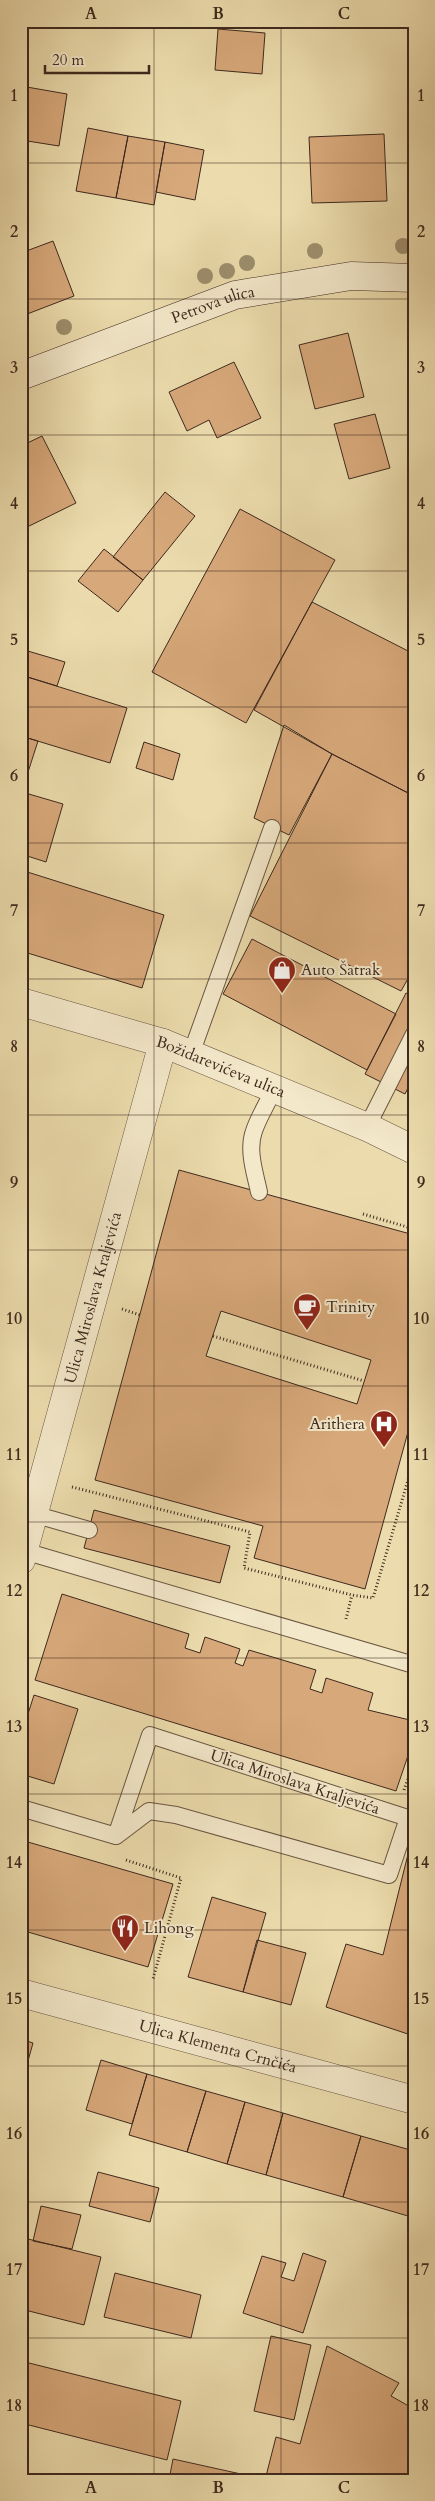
<svg xmlns="http://www.w3.org/2000/svg" width="435" height="2501" font-family="Cardo,serif">
<rect width="100%" height="100%" fill="#ecdcad"/>
<filter id="stains"><feTurbulence type="fractalNoise" baseFrequency=".004" numOctaves="4"/><feColorMatrix values="0 0 0 0 .2 0 0 0 0 .09 0 0 0 0 .02 0 0 0 .5 -.17"/></filter>
<radialGradient id="worn" r=".72"><stop offset=".6" stop-color="#630" stop-opacity="0"/><stop offset="1" stop-color="#630" stop-opacity=".3"/></radialGradient>
<!-- building -->
<path fill="#d7a87a" stroke="#3e291e" fill-rule="evenodd" d="M218,29L265,33L262,74L215,70Z
M21,86L67,94L59,146L21,140Z
M88,128L128,136L116,198L76,191Z
M384,134L387,201L312,203L309,137Z
M128,136L165,142L154,205L116,198Z
M165,142L204,150L195,200L156,192Z
M53,241L74,296L22,316L21,253Z
M348,333L364,397L315,409L299,345Z
M234,362L261,418L217,438L209,420L187,431L169,392Z
M375,414L390,468L349,479L334,424Z
M42,436L76,503L21,530V446Z
M165,492L195,516L143,580L113,557Z
M240,509L335,560L246,723L152,672Z
M104,549L143,580L118,612L78,581Z
M312,602L414,654V796L332,754L254,710Z
M21,649L65,662L57,686L21,675Z
M21,675L127,708L110,763L21,736Z
M284,725L332,754L289,835L254,818Z
M21,736L38,741L21,794Z
M144,742L180,754L173,780L136,768Z
M332,754L414,796V968L401,991L250,916Z
M22,792L63,804L46,862L21,854Z
M21,870L164,915L142,988L21,951Z
M252,939L396,1014L367,1070L223,994Z
M406,993L414,997V1076L405,1094L365,1074Z
M414,1076V1090L408,1087Z
M179,1170L414,1235V1410L365,1589L254,1558L263,1526L95,1480ZM221,1311L371,1360L357,1404L206,1356Z
M94,1510L230,1546L220,1583L84,1548Z
M62,1594L189,1634L185,1648L200,1653L205,1637L240,1649L235,1663L243,1666L249,1650L316,1670L310,1689L322,1693L326,1678L373,1693L368,1710L414,1721V1738L396,1791L35,1680Z
M34,1695L78,1709L54,1784L21,1774V1736Z
M412,1838L414,1839V2036L326,2007L346,1944L383,1955Z
M21,1840L173,1884L148,1967L21,1930Z
M212,1897L266,1913L243,1992L188,1977Z
M257,1940L306,1953L291,2005L243,1992Z
M21,2039L33,2043L21,2086Z
M101,2060L147,2074L132,2124L86,2110Z
M147,2074L206,2091L187,2152L129,2135Z
M206,2091L245,2102L227,2164L187,2152Z
M245,2102L283,2113L266,2175L227,2164Z
M283,2113L361,2136L343,2197L266,2175Z
M361,2136L414,2151V2195L408,2216L343,2197Z
M98,2172L159,2188L150,2222L89,2206Z
M41,2206L81,2215L72,2249L33,2241Z
M28,2239L101,2257L84,2325L21,2309V2266Z
M303,2253L326,2261L303,2333L243,2313L262,2256L286,2263L281,2277L294,2281Z
M115,2273L201,2295L191,2338L104,2317Z
M271,2336L311,2345L294,2420L254,2411Z
M327,2346L399,2383L391,2396L414,2409V2471L410,2480H265L276,2437L300,2444Z
M21,2361L181,2401L167,2460L21,2423Z
M173,2459L259,2478V2480H169Z"/>
<g fill="none" stroke-linecap="round" stroke-linejoin="round">
<!-- lane casing -->
<g stroke="#6a5642" stroke-width="18">
<path id="lane" d="M191,1054L272,828
M367,1127L414,1034
M259,1192C255,1173 247,1150 254,1131C259,1116 268,1103 274,1088
M33,1514L89,1530
M24,1551L414,1665
M150,1735L408,1818L389,1875L176,1815L149,1811L116,1836Z
M21,1808L116,1836"/>
</g>
<!-- street casing -->
<g stroke="#6a5642" stroke-width="29">
<g id="street">
<path id="s1" d="M21,1002L163,1043L367,1127L414,1150"/>
<path id="s2" d="M21,1560L163,1043"/>
<path id="s3" d="M21,1993L414,2100"/>
</g>
</g>
<!-- secondary casing -->
<g stroke="#3e291e" stroke-width="29">
<g id="secondary">
<path id="s4" d="M21,376L235,295L351,276L414,278"/>
</g>
</g>
<!-- path -->
<path stroke="#3e291e" stroke-width="3" stroke-dasharray="1 2.5" stroke-linecap="butt" d="M363,1214L414,1229
M122,1309L140,1315
M213,1336L364,1381
M72,1487L250,1532L244,1568L352,1595L373,1598L414,1460
M346,1619L352,1595
M404,1790L414,1762
M126,1860L181,1878L153,1979"/>
<!-- lane -->
<use href="#lane" stroke="#f3e8ca" stroke-width="16"/>
<!-- street -->
<use href="#street" stroke="#f3e8ca" stroke-width="28"/>
<!-- secondary -->
<use href="#secondary" stroke="#f3e8ca" stroke-width="28"/>
</g>
<!-- trees -->
<g fill="#9d8e6d">
<circle cx="403" cy="246" r="8"/>
<circle cx="315" cy="251" r="8"/>
<circle cx="247" cy="263" r="8"/>
<circle cx="227" cy="271" r="8"/>
<circle cx="205" cy="276" r="8"/>
<circle cx="64" cy="327" r="8"/>
</g>
<!-- grid -->
<path fill="none" stroke="#3e291e" stroke-width="1" stroke-opacity="0.55" d="M154,21V2480M281,21V2480M21,163H414M21,299H414M21,435H414M21,571H414M21,707H414M21,843H414M21,979H414M21,1115H414M21,1250H414M21,1386H414M21,1522H414M21,1658H414M21,1794H414M21,1930H414M21,2066H414M21,2202H414M21,2338H414"/>
<!-- icons -->
<defs>
<g id="shop-pin" transform="scale(1.4375)"><path d="M0 17L-7.5 6A9.5 9.5 0 1 1 7.5 6Z" fill="#8f2418" stroke="#f3e8ca"/><path d="M-5-2.5h2.3a2.7 3.5 0 0 1 5.4 0H5L5.5 6h-11ZM-1.5-2.5h3a1.5 2.3 0 0 0-3 0Z" fill="#fff"/></g>
<g id="cafe-pin" transform="scale(1.4375)"><path d="M0 17L-7.5 6A9.5 9.5 0 1 1 7.5 6Z" fill="#8f2418" stroke="#f3e8ca"/><path d="M-5.5-4.5H6V0H3Q3 3.5 0 3.5H-2.5Q-5.5 3.5-5.5 0ZM3-3.2v2h1.7v-2ZM-6 4.5H4V6H-6Z" fill="#fff"/></g>
<g id="hospital-pin" transform="scale(1.4375)"><path d="M0 17L-7.5 6A9.5 9.5 0 1 1 7.5 6Z" fill="#8f2418" stroke="#f3e8ca"/><path d="M-5-5h3v3.5h4V-5h3V5h-3V1.5h-4V5h-3Z" fill="#fff"/></g>
<g id="restaurant-pin" transform="scale(1.4375)"><path d="M0 17L-7.5 6A9.5 9.5 0 1 1 7.5 6Z" fill="#8f2418" stroke="#f3e8ca"/><path d="M-5-6h1v4h1v-4h1v4h1v-4h1v5L-1.5 .5V6h-2V.5L-5-1ZM5-6V6H3V1.5H1.5Q1.5-4 5-6Z" fill="#fff"/></g>
</defs>
<g fill-rule="evenodd">
<use href="#shop-pin" x="282" y="970"/>
<use href="#cafe-pin" x="307" y="1307"/>
<use href="#hospital-pin" x="384" y="1424"/>
<use href="#restaurant-pin" x="125" y="1928"/>
</g>
<g text-anchor="middle" dominant-baseline="central" stroke-width="4" stroke-linejoin="round" paint-order="stroke">
<!-- street labels -->
<g font-size="16" fill="#3e291e" stroke="#f3e8ca">
<text stroke="none"><textPath href="#s4" startOffset="205">Petrova ulica</textPath></text>
<text stroke="none"><textPath href="#s1" startOffset="210">Božidarevićeva ulica</textPath></text>
<text stroke="none"><textPath href="#s2" startOffset="272">Ulica Miroslava Kraljevića</textPath></text>
<text transform="translate(295 1782) rotate(18)">Ulica Miroslava Kraljevića</text>
<text stroke="none"><textPath href="#s3" startOffset="204">Ulica Klementa Crnčića</textPath></text>
</g>
<!-- poi labels -->
<g font-size="16" fill="#3e291e" stroke="#f3e8ca" text-anchor="start">
<text x="301" y="970">Auto Šatrak</text>
<text x="326" y="1307">Trinity</text>
<text x="365" y="1424" text-anchor="end">Arithera</text>
<text x="144" y="1928">Lihong</text>
</g>
</g>
<!-- margin -->
<rect width="435" height="2501" fill="none" stroke="#ecdcad" stroke-width="55"/>
<!-- scale -->
<path d="M45 65v8h104v-8" fill="none" stroke="#3e291e" stroke-width="2.5"/>
<text x="52" y="65" font-size="15" fill="#3e291e" stroke="#f3e8ca" stroke-width="4" paint-order="stroke">20 m</text>
<rect x="28" y="28" width="380" height="2446" fill="none" stroke="#3e291e" stroke-width="2"/>
<g font-size="16" text-anchor="middle" font-weight="bold" fill="#3e291e">
<text x="91" y="19">A</text>
<text x="218" y="19">B</text>
<text x="344" y="19">C</text>
<text x="14" y="101">1</text>
<text x="421" y="101">1</text>
<text x="14" y="237">2</text>
<text x="421" y="237">2</text>
<text x="14" y="373">3</text>
<text x="421" y="373">3</text>
<text x="14" y="509">4</text>
<text x="421" y="509">4</text>
<text x="14" y="645">5</text>
<text x="421" y="645">5</text>
<text x="14" y="781">6</text>
<text x="421" y="781">6</text>
<text x="14" y="916">7</text>
<text x="421" y="916">7</text>
<text x="14" y="1052">8</text>
<text x="421" y="1052">8</text>
<text x="14" y="1188">9</text>
<text x="421" y="1188">9</text>
<text x="14" y="1324">10</text>
<text x="421" y="1324">10</text>
<text x="14" y="1460">11</text>
<text x="421" y="1460">11</text>
<text x="14" y="1596">12</text>
<text x="421" y="1596">12</text>
<text x="14" y="1732">13</text>
<text x="421" y="1732">13</text>
<text x="14" y="1868">14</text>
<text x="421" y="1868">14</text>
<text x="14" y="2004">15</text>
<text x="421" y="2004">15</text>
<text x="14" y="2139">16</text>
<text x="421" y="2139">16</text>
<text x="14" y="2275">17</text>
<text x="421" y="2275">17</text>
<text x="14" y="2411">18</text>
<text x="421" y="2411">18</text>
<text x="91" y="2493">A</text>
<text x="218" y="2493">B</text>
<text x="344" y="2493">C</text>
</g>
<rect width="100%" height="100%" filter="url(#stains)"/>
<rect width="100%" height="100%" fill="url(#worn)"/>
</svg>
